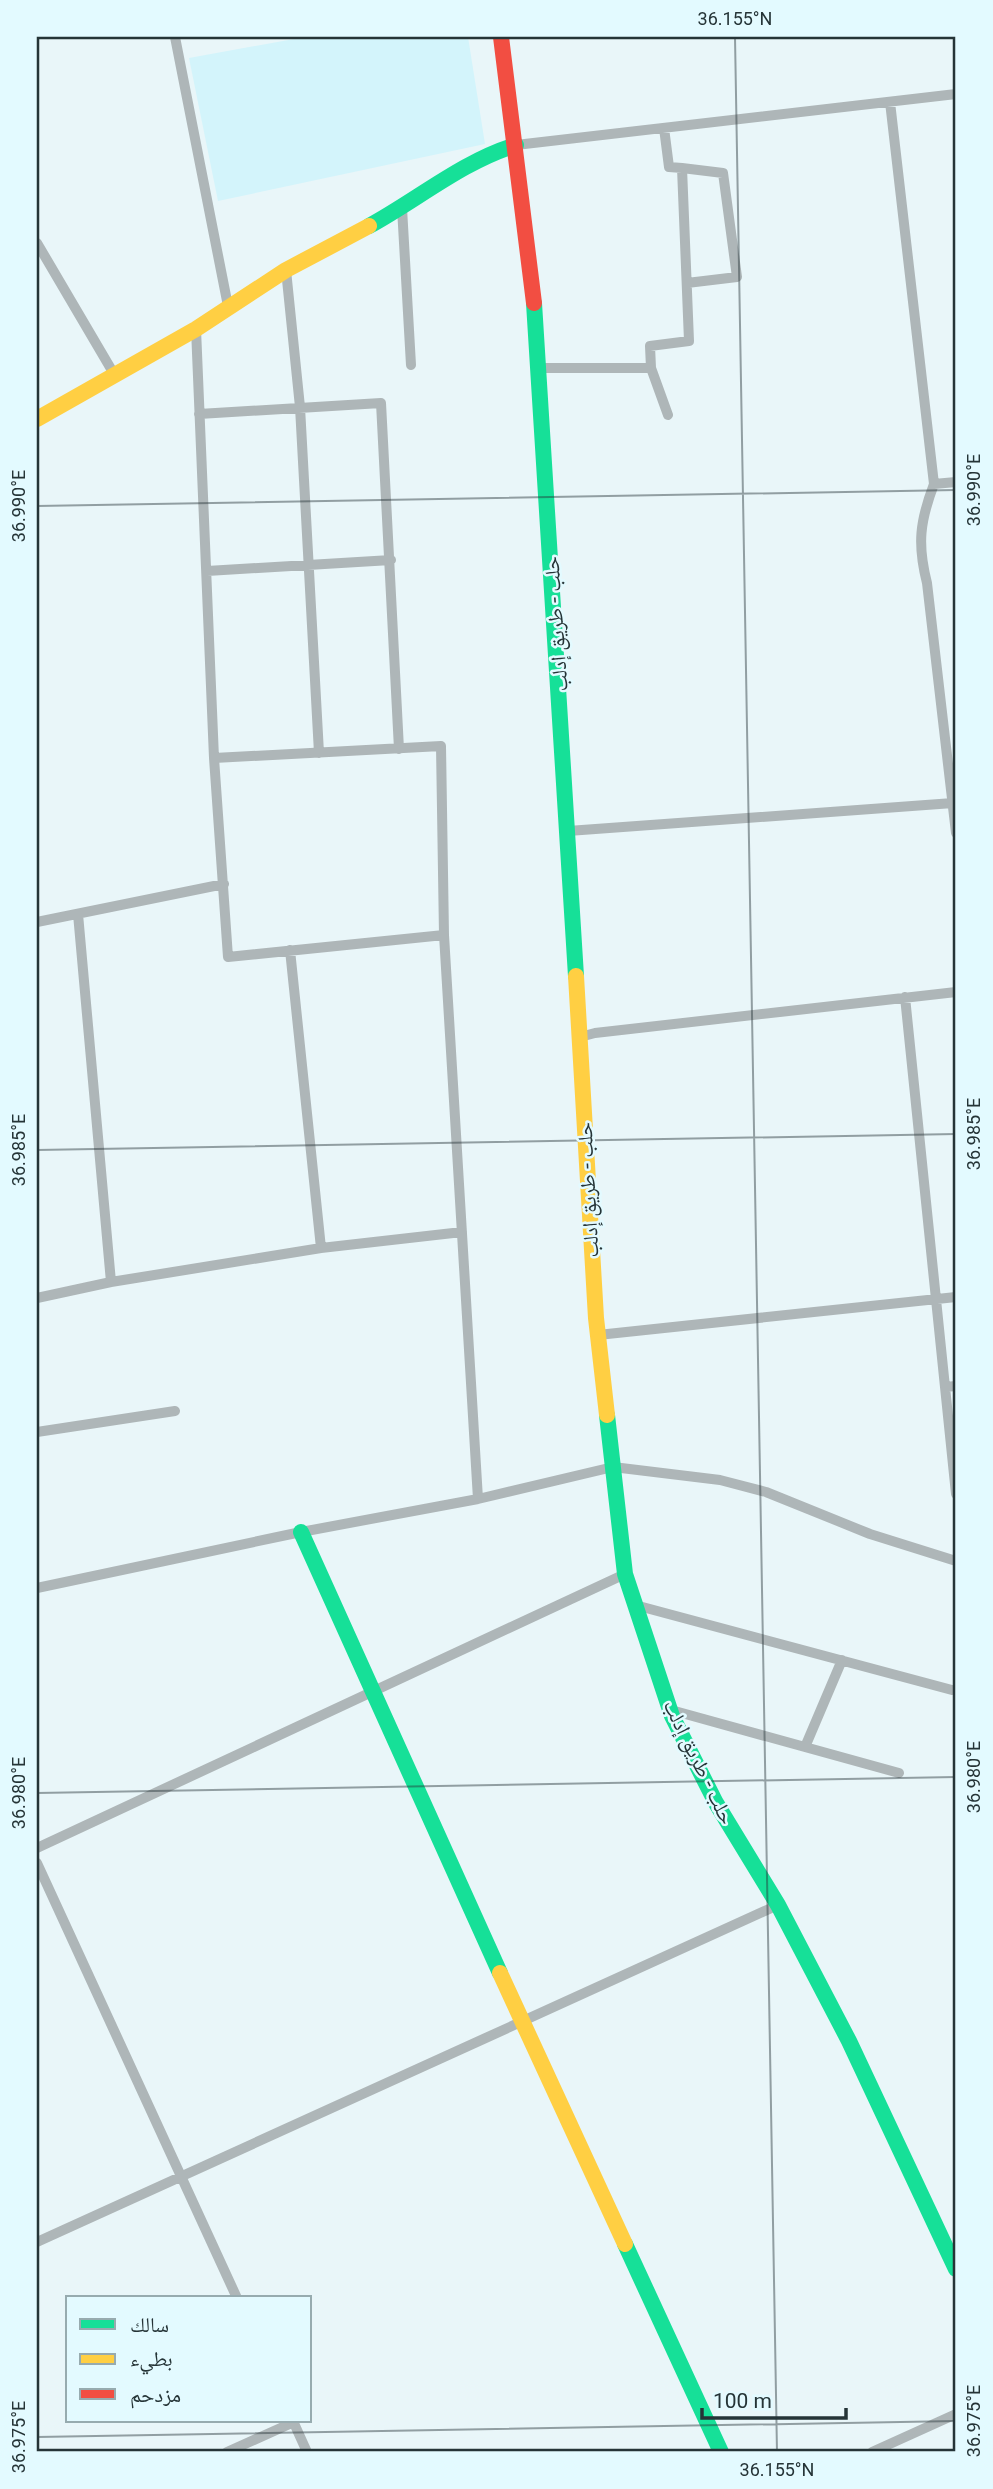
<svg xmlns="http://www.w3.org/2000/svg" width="993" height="2489" font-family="Roboto,'Noto Naskh Arabic',sans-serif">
<rect width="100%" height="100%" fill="#e9f6f9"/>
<!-- built -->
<path fill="#d3f4fb" d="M305,37H468L485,144L218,201L189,58Z"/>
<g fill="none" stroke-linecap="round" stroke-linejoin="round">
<!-- street -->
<path stroke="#aeb6b8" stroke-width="10" d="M175,37L228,306
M890,102L934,484C920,521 917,544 927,583L956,833
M664,128L669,167L682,168L689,341L650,346L651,368L668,415
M516,145L956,94
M682,168L723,173L737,277L687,283
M402,208L411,365
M37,243L114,374
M286,270L300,407L319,753
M196,329L214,758L228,957L444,935
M539,368H651
M199,414L381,403L399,749
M934,484L956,482
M207,571L391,560
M214,758L441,746L444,935L478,1499
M568,831L953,803
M78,914L111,1282L321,1248L462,1232
M37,922L224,884
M290,950L321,1248
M905,997L945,1387
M580,1037L595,1033L956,992
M37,1298L111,1282
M598,1335L956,1297
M956,1386L945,1387L956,1494
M37,1432L175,1411
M37,1588L301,1532L478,1499L613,1467L720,1480L766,1492L870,1534L956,1561
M635,1605L952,1690
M671,1710L899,1773
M805,1747L842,1660
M37,1848L625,1574
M37,1863L237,2298
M37,2242L778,1905
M293,2421L307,2452
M227,2452L294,2422
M872,2452L956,2414"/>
<!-- fast -->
<path stroke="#16e098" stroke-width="16" d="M369,226C417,200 463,161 516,145
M534,303L576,976
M607,1415L625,1574L672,1716L716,1803L778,1905L849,2041L956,2269
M301,1532L500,1973
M625,2244L721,2452"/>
<!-- slow -->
<path stroke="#ffcf43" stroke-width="16" d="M37,419L196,329L286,270L369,226
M576,976L596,1318L607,1415
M500,1973L625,2244"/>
<!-- jam -->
<path stroke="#f24e42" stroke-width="16" d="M501,37L534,303"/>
</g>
<!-- ticks -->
<path fill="none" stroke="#253437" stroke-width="2" stroke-opacity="0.45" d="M735,37L777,2452M37,506L956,490M37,1150L956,1134M37,1793L956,1777M37,2437L956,2421"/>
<g text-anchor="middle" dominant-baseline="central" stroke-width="5" stroke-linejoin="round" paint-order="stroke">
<!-- street labels -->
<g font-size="21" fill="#253437" stroke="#e3faff">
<text transform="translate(556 624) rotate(-94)">حلب - طريق إدلب</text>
<text transform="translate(588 1190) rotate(-93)">حلب - طريق إدلب</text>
<text transform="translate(699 1762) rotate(64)">حلب - طريق إدلب</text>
</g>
</g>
<!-- border -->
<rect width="993" height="2489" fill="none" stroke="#e3faff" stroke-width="77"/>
<!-- legend -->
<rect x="66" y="2296" width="245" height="126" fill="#e3faff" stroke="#97abaf" stroke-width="2"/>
<rect x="80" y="2319" width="35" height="10" fill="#16e098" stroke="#97abaf" stroke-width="2"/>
<text x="130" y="2332" font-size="21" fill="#253437">سالك</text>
<rect x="80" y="2354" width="35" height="10" fill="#ffcf43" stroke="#97abaf" stroke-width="2"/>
<text x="130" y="2366" font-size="21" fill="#253437">بطيء</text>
<rect x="80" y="2389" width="35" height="10" fill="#f24e42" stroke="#97abaf" stroke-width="2"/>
<text x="130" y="2402" font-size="21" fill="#253437">مزدحم</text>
<!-- scale -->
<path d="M702 2408v10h144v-10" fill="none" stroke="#253437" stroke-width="3.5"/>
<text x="713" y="2408" font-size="21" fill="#253437" stroke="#e3faff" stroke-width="5" paint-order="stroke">100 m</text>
<rect x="38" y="38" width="916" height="2412" fill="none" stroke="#253437" stroke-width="2.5"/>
<g font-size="18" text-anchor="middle" fill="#253437">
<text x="735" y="25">36.155°N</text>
<text transform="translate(974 490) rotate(-90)" y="6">36.990°E</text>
<text transform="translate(19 506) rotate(-90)" y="6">36.990°E</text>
<text transform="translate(974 1134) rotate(-90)" y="6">36.985°E</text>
<text transform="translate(19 1150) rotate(-90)" y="6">36.985°E</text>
<text transform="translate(974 1777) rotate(-90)" y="6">36.980°E</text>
<text transform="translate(19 1793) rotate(-90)" y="6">36.980°E</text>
<text transform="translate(974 2421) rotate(-90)" y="6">36.975°E</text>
<text transform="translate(19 2437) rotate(-90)" y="6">36.975°E</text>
<text x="777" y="2476">36.155°N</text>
</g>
</svg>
